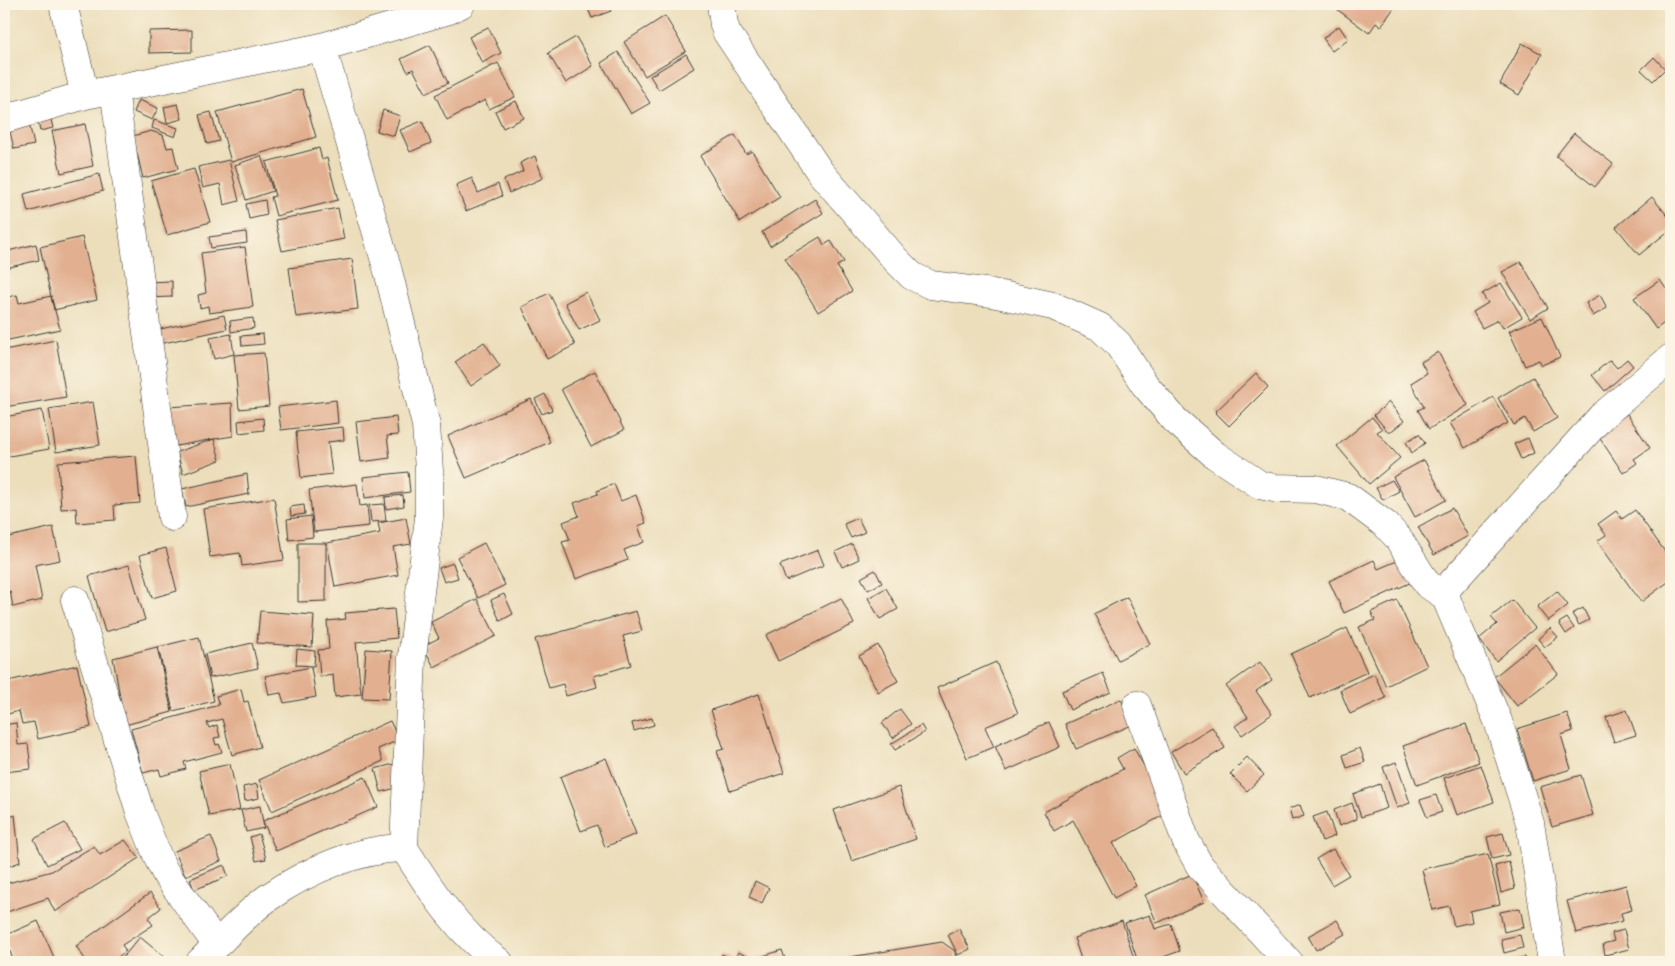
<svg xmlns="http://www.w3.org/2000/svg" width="1675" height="966" font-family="'Indie Flower',sans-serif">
<rect width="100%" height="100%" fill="#fcf5e5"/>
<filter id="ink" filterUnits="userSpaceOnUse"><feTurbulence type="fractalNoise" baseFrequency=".02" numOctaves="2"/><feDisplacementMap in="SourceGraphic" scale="10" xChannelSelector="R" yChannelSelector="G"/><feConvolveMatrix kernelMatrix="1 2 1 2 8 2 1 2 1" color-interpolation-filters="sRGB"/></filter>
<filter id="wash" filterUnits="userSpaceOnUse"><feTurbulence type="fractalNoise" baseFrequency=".0096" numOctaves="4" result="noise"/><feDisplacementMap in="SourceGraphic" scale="20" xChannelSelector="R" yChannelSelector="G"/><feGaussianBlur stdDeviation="1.12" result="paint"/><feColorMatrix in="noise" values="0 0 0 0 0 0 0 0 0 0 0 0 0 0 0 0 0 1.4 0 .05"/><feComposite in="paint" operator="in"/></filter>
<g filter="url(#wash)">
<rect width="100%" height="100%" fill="#ecdebb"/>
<g id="blocks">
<!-- building -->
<path fill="#e2b091" d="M586,4H607L611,11L592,18Z
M1343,4H1391L1395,6L1381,27L1376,23L1369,33L1338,10Z
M665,16L686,51L645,76L624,42Z
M1339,26L1348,39L1332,51L1323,38Z
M488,27L501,53L482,63L469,37Z
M192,30V52L149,53V31Z
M576,37L593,66L566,83L548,53Z
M1522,43L1542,54L1519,95L1500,84Z
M430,45L448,83L426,93L413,69L408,72L401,59Z
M618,52L650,103L631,114L601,63Z
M686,54L694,68L659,90L650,76Z
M1654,57L1665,69L1653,81L1641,70Z
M498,63L515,97L489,109L485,100L447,120L435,95Z
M302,89L316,137L231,162L217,112Z
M139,100L158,108L152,120L134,112Z
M516,101L524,118L503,128L495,111Z
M178,104L182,119L167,123L164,107Z
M383,110L400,116L394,136L377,131Z
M211,112L219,141L207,144L199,115Z
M50,115L53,128L40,131L37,117Z
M154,120L178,128L175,137L152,128Z
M422,121L431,143L410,152L400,130Z
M29,123L34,145L14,149L9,127Z
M85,124L93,166L61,173L52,131Z
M151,131L163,135L167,148L173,147L178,169L143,178L133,136Z
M1574,133L1613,164L1595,187L1556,156Z
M735,135L746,154L752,151L780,197L740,222L700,156Z
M319,148L322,160L327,158L338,200L276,216L271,197L275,196L266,162Z
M261,156L273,191L246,200L235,165Z
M535,156L543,178L509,193L504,180L523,171L520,163Z
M229,160L239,201L224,205L220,184L203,188L198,167Z
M194,169L210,222L167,235L151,181Z
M99,174L103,191L28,212L24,194Z
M472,178L478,193L498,184L502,196L466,211L456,185Z
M1652,197L1671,220V229L1639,255L1616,227Z
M815,199L823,213L770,246L762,232Z
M265,200L267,215L249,219L246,204Z
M338,208L344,239L282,251L275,220Z
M246,232L247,243L211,248L209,237Z
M82,237L97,300L54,310L40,247Z
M820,237L824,245L831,241L844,262L837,266L852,291L818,312L785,258Z
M36,244L39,260L6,268L4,252Z
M245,247L253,307L209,313L208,306L200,308L198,295L206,293L201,253Z
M352,259L358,309L296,317L289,268Z
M1521,262L1548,308L1530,319L1502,272Z
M1660,280L1671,296V318L1656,329L1634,298Z
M172,281V297L145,298L144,282Z
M1501,283L1522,317L1503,328L1498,320L1482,328L1473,312L1488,303L1482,294Z
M586,292L600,320L579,330L565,303Z
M549,293L575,345L547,359L522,307Z
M17,295L19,303L51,296L60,329L4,341V298Z
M1600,295L1607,308L1593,316L1586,303Z
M224,315L227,329L159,344L156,330Z
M1542,317L1560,357L1542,365L1539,360L1525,366L1509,331Z
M253,318L254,328L231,332L230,321Z
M231,334L234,354L214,359L210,338Z
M263,334L264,344L242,346L241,336Z
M56,340L66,397L4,407V350Z
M484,342L500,366L471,386L455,362Z
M1438,352L1468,405L1429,429L1418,410L1424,407L1411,383L1427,373L1421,362Z
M264,353L269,406L239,409L234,355Z
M1627,359L1633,366L1605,391L1592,375L1610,360L1617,368Z
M595,371L624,430L591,447L561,389Z
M1256,373L1268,387L1229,426L1215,412Z
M1533,377L1557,418L1533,432L1525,418L1514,425L1498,398Z
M545,394L552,410L542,414L535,399Z
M1493,397L1508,423L1465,448L1450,423Z
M531,399L550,442L466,478L448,436Z
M336,400L338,423L281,430L278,407Z
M93,402L100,445L56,452L49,409Z
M1389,402L1404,421L1389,433L1374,415Z
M232,403L233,436L214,439L220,460L183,474L177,452L214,439L171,447L168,407Z
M42,410L49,449L4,457V417Z
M1627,414L1650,448L1634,459L1637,463L1623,473L1597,434Z
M396,417L398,435L387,436L390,458L361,462L356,422Z
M1372,417L1382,429L1377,432L1400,458L1369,484L1337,446Z
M263,418L264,430L239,433L238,421Z
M343,427L344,440L328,442L332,474L301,478L296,432Z
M1419,434L1425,443L1412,453L1406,442Z
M1528,438L1534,453L1521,459L1514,444Z
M136,456L140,503L114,505L115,520L77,523L76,508L61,509L58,462Z
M1424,460L1446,500L1415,517L1393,477Z
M408,472L410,492L365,498L363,477Z
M247,474L249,494L186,507L182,489Z
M1392,480L1399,491L1383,500L1376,488Z
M357,484L360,506L367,505L369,526L314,532L309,490Z
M614,484L621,501L636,495L646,523L638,526L644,542L624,550L628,560L576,579L562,542L570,540L563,522L579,516L574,503L598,494L597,491Z
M403,495L404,506L386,509L385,497Z
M274,498L284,560L242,566L240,553L210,557L203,509Z
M384,504L386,521L371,522L369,505Z
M304,505L305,514L291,516L290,507Z
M1452,508L1468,536L1434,555L1418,527Z
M1635,510L1671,560V587L1668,582L1641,602L1597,541L1606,535L1598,524L1616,511L1622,519Z
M311,516L313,537L289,540L287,519Z
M406,518L411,544L393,547L398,575L335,587L327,543L380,533L378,523Z
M858,518L865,532L851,538L844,524Z
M53,527L60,560L35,565L42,600L13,607L10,591L4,593V538Z
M298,543H326V601L298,602Z
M484,543L505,585L478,598L457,557Z
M852,544L859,559L842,567L835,552Z
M166,548L177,591L152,598L140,555Z
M818,550L824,565L786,581L780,565Z
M1404,558L1414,581L1344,613L1329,581L1374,560L1378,569Z
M453,563L458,578L444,582L439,568Z
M129,565L145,620L105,632L89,576Z
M875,570L882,583L868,590L861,578Z
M886,588L898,609L880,619L868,598Z
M1557,591L1568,605L1548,621L1537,607Z
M504,594L513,614L500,621L491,600Z
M1127,597L1150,644L1118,660L1094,614Z
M841,598L854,624L778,661L766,635Z
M477,599L496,636L434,667L423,646L439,638L431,622Z
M1397,600L1427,666L1386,686L1359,627L1375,620L1371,612Z
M1512,600L1535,628L1496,661L1479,639L1497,624L1491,617Z
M1583,608L1589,620L1579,625L1572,614Z
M394,609L397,638L356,642L361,694L335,697L333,675L320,677L318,650L329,649L327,621L346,619L345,613Z
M260,611L314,615L312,647L257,643Z
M636,611L642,631L623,636L631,665L594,676L597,687L566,696L563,684L549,688L535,639Z
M1567,618L1574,628L1566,634L1559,623Z
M1347,628L1367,672L1310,698L1291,654Z
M1550,628L1558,637L1545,647L1538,639Z
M199,637L214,701L173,711L158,647Z
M252,643L258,668L210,678L205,654Z
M1535,644L1558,674L1517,706L1494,677Z
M878,645L898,681L878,692L859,656Z
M157,647L172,712L125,725L113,658Z
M297,649L315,651L314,666L296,665Z
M366,649L392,651L389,699L362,698Z
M996,662L1018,713L985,727L994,747L967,758L937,688Z
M1260,662L1272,680L1256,691L1272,714L1242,735L1235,726L1248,717L1226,686Z
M77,665L91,727L38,739L34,722L22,724L19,711L4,715V682Z
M311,667L316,697L284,703L281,693L269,695L265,676Z
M1103,673L1111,692L1070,710L1062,691Z
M1374,674L1386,698L1350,714L1340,690Z
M241,689L244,702L248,701L260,747L232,755L222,719L207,723L209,728L217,725L220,737L214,738L216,745L219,744L222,752L184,762L186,769L161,776L159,769L143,773L131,729L219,705L216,696Z
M759,694L784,773L730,791L717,751L724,749L711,710Z
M1121,699L1132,725L1076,749L1065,724Z
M900,709L911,724L893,738L882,723Z
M1627,710L1636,735L1614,742L1606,717Z
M1567,713L1573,731L1561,735L1571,769L1533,781L1517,729Z
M652,718L654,725L634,731L632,723Z
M390,721L399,740L378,749L383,761L272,811L259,780Z
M1049,722L1060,747L1006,771L995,746Z
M16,723L18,745L28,744L31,769L4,772V725Z
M1466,724L1479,762L1417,785L1403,746Z
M921,725L925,732L895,750L891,744Z
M1212,727L1225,748L1184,773L1171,752Z
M1134,748L1169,812L1113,843L1136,886L1114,898L1073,820L1054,831L1044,812L1123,769L1117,758Z
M1360,748L1365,762L1347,768L1343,755Z
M1247,757L1264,775L1247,791L1230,774Z
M606,758L636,834L605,847L597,825L581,831L560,777Z
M1396,762L1410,803L1397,808L1383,767Z
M397,763L403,786L381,792L375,769Z
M230,764L240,810L209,816L199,771Z
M1481,765L1494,802L1457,815L1444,778Z
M1581,775L1593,815L1552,827L1540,787Z
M365,777L378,807L276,851L263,821Z
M257,784L259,798L245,801L243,787Z
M1380,784L1387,808L1361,817L1353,794Z
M899,787L916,839L852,861L834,810Z
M1436,795L1442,812L1427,817L1420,800Z
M1352,803L1357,819L1339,826L1334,810Z
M1300,805L1304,816L1292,820L1289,809Z
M260,806L264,828L246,832L241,810Z
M1327,812L1335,836L1322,841L1313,817Z
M15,815L20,862L4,868V819Z
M65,823L80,849L47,865L34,839Z
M1503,833L1509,855L1492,859L1487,837Z
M259,834L266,859L256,861L250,837Z
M211,836L221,861L185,876L175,851Z
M125,840L139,858L55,912L48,898L4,913V884L52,871L94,846L100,855Z
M1333,849L1349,875L1332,885L1316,859Z
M1488,854L1500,904L1470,911L1472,922L1454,926L1449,906L1432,910L1422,869Z
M1509,862L1515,889L1501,893L1495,866Z
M224,865L228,876L194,890L190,879Z
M1192,874L1204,902L1157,923L1145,895Z
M755,881L769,888L762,903L749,897Z
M1626,885L1632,910L1621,913L1623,921L1576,933L1567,901Z
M150,893L161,908L148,918L153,925L122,945L126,951L111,962H87L76,946Z
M1520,908L1524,927L1504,932L1500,912Z
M1150,915L1155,929L1171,924L1180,951L1149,962H1138L1125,923Z
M1337,920L1345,934L1316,950L1308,936Z
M38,921L56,962H14L4,936Z
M1122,921L1135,962H1082L1074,938Z
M959,929L970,949L958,955L948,935Z
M1624,930L1629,949L1605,955L1603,944L1614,941L1612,933Z
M1520,935L1523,948L1504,953L1501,939Z
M140,937L170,962H119Z
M942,942L955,951L956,962H845L844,958Z
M782,950L786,962H758L757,958Z
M738,952L749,957L746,962H734Z
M722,954L733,959L732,962H718Z
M1525,957L1526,962H1506Z"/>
</g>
</g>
<g filter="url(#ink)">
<use href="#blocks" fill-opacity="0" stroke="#3b3934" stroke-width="1"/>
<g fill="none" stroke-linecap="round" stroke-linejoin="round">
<!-- minor casing -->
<g stroke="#3b3934" stroke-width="29">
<path id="minor" d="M63,4L85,95
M721,4L724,25L727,33L820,172L896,260L912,276L931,285L992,293L1053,306L1100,327L1118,344L1145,385L1175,420L1215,455L1260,485L1274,488L1316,489L1348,497L1386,525L1398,538L1427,584L1445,596
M114,89L172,517
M4,119L85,95L322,47L449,10L461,4
M75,600L140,812L159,860L166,874L217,945
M1137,705L1186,841L1200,866L1289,962
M404,848C430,889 459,934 499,962
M200,962C220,942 246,913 269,897C308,870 358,849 404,848L412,658L429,518V471L426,425L388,271L322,47
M1552,962L1530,823L1498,721L1445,596L1448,587L1601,417L1671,358"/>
</g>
<!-- minor -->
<use href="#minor" stroke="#fff" stroke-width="28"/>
</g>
</g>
<!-- margin -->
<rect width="1675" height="966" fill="none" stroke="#fcf5e5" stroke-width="20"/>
</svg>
